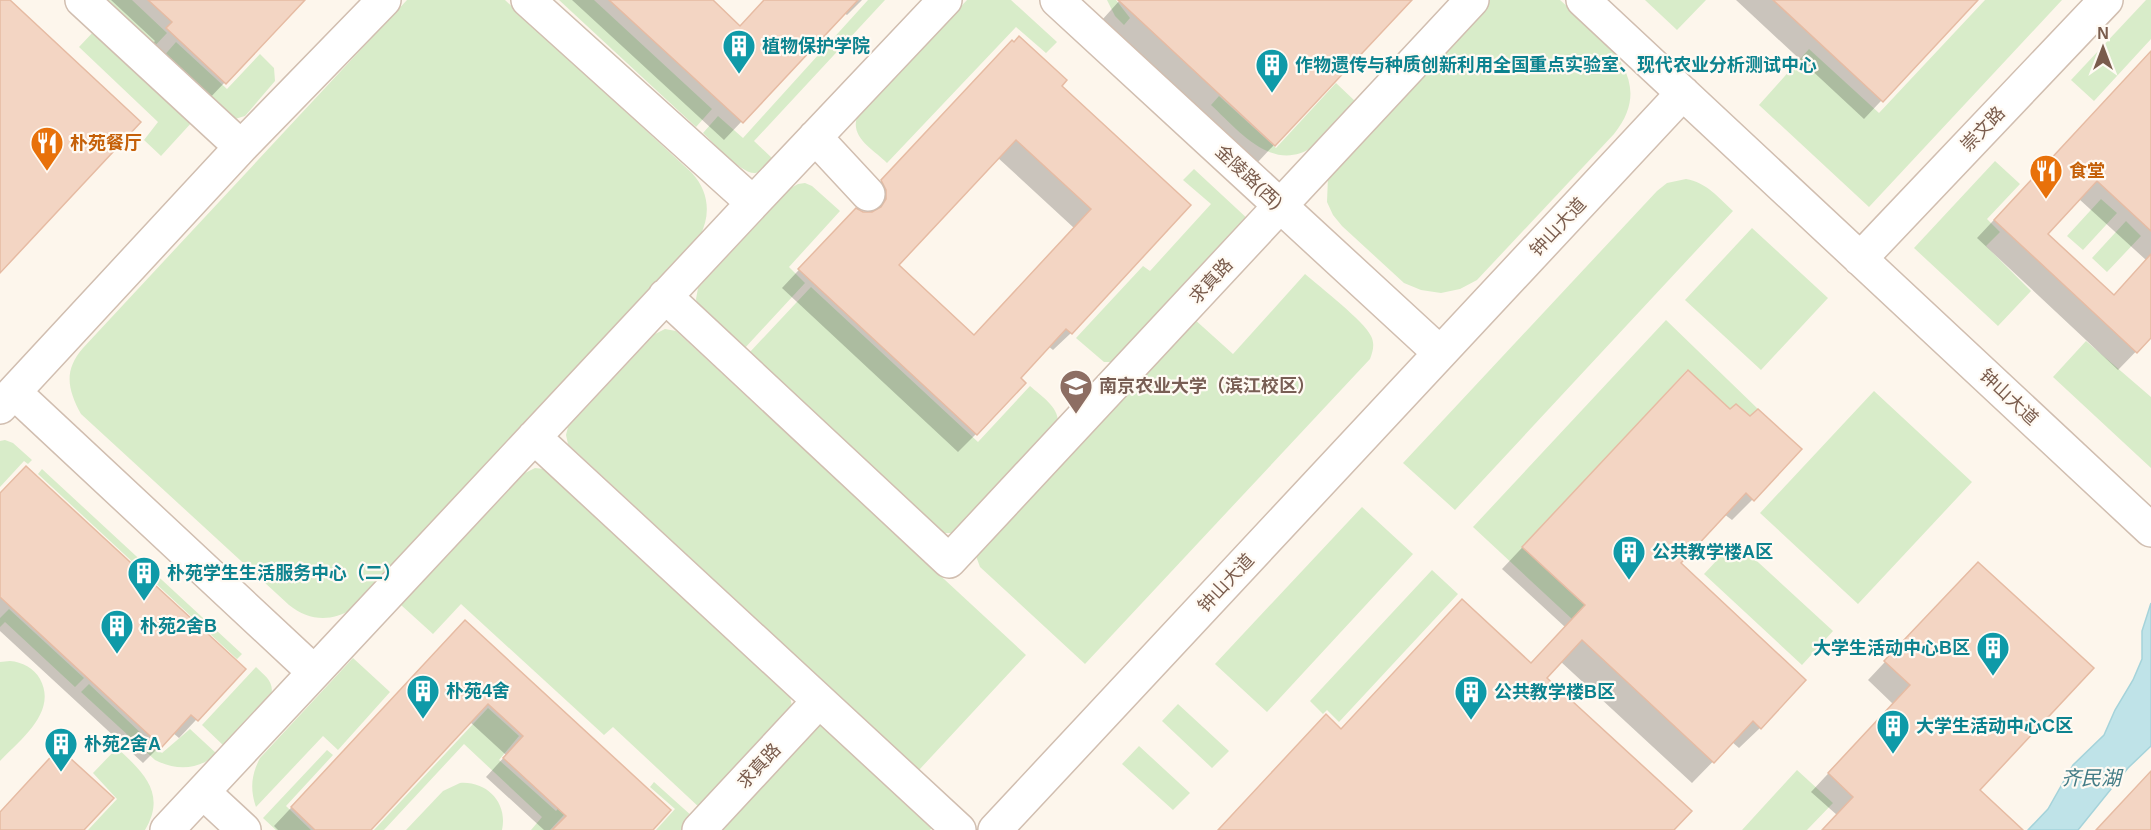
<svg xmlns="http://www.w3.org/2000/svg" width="2151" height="830" font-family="Helvetica,'Noto Sans SC',sans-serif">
<rect width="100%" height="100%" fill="#fdf6ec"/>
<!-- green -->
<path fill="#d8ecc9" d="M99,0H132L167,33L152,49Z
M407,0H505L692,173C709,192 711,214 700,236L352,609C331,622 309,621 289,605L81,414C68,390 63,371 83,348Z
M559,0H594L712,109L696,127Z
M868,0H885L754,141L773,159C768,164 763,172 755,173C741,174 713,142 703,133L718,116L743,138Z
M967,0H1011L1057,42L1046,53L1016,27L887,163C874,150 850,138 857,117Z
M1107,0H1116L1130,18L1124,25L1115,16Z
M1486,0H1560C1599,36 1660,77 1614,134L1477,280L1460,289L1441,293L1421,290L1404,283L1342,226L1333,215L1327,202L1328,177Z
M1645,0H1706L1677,30Z
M1985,0H2062L1869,207L1759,105L1809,49L1879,113Z
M2146,0H2151V39L2094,101L2071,80Z
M95,30L193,121L161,156L144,140L158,122L79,47Z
M176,42L227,89L260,54L274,68L275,81L245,116L235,119L162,58Z
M1336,83L1356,102C1343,116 1329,135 1314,146C1273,175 1238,130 1211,105L1219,96L1276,148Z
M1995,161L2020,184L1987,219L2000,232L1986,246L2031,291L1998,326L1914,248Z
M1194,169L1250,221L1115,362H1104L1076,338L1143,266L1150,271L1211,204L1183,180Z
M1686,179C1706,182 1719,198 1733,211L1455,510L1403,463L1657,191L1667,183Z
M805,183L812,186L840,211L789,267L805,283L744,349L698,307L696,299L698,288L791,188L798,184Z
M2101,199L2117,213L2083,250L2067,236Z
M2126,221L2141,236L2107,272L2092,258Z
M1752,228L1828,298L1761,370L1685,300Z
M1305,274C1319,286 1365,322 1371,336C1375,344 1373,351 1370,359L1085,664L980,567L976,556L1193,318L1233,354Z
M811,287L978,442L1030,386C1041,396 1059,407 1058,423L955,533H944L939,529L749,353Z
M1666,320L1758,409L1750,416L1736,404L1730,409L1687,370L1646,415L1688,455L1669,475L1626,436L1522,547L1585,605L1572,619L1473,527Z
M665,329L676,331L1026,655L919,770L568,444L566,435L568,427L655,334Z
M2086,341L2151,397V468L2053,377Z
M1874,391L1972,482L1858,604L1760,513Z
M5,440L13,443L32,460L28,464L24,461L0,487V441Z
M535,468L544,469L548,472L790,696L792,707L701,809L613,727L604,735L461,604L433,634L401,605L525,473Z
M42,469L242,654L237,659L38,474Z
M1362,507L1413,554L1267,712L1215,664Z
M1735,541L1833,631L1802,665L1704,574Z
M1432,570L1458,594L1339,722L1327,710L1323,714L1310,701Z
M9,609L84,678L75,687L5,622L0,627V618Z
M353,658L390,692L338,750L323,736L256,807C250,790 251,775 260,758Z
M10,661C22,662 34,668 40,679C58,712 20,740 0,761V662Z
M256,667C265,676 275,682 271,696L225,747L202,725Z
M89,684L162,753L190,729L217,754C198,770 177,771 155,760L81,692Z
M1178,704L1229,751L1212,768L1162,721Z
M488,708L519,736L499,760L556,811L567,799L573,805L550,830H531L542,817L464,744L384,830H374Z
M817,721L933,827L930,830H715Z
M1139,746L1190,793L1173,810L1122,764Z
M117,748C143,772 167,793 145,830H88L117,799L93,773Z
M327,750L333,755L286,806L311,830H276L263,818Z
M1797,770L1833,803L1807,830H1742Z
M654,782L693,817L681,830H656L675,809L650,787Z
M460,783C487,781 508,803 502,830H406L443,791Z"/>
<!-- water -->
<path fill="#bfe3e8" stroke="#a5d3da" stroke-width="1.5" d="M2151,603V746L2128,768L2078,830H2028L2048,809L2073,765L2104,735L2115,710L2133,680L2142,659V631Z"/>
<!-- shadow -->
<path fill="#0003" fill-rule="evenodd" d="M111,0H303L207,101L149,47L155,41Z
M572,0H711L740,27L765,0H862L847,15L844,13L724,140Z
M1120,0H1410L1257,163L1102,20Z
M1736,0H1976L1864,119Z
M2151,52V336L2118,370L1977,238ZM2079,199L2146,260L2113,296L2046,234Z
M994,60L1060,86L1189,205L1071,333L1053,350L1048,346L1019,378L976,434L958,452L782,288L838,228L863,214H869V209L864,200ZM997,157L1074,228L973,336L897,265Z
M1667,393L1730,411L1753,499L1732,520L1724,514L1678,563L1760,728L1739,748L1732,742L1692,783L1560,661L1545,678L1672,830H1219L1340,730L1441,622L1531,664L1565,627L1502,569Z
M0,494L244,669L179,738L173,733L143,763L0,631Z
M1960,582L1978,790L2021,830H1823L1837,815L1811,792L1893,704L1868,680Z
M448,640L651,830H544L486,777L506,755L470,722L369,830H278L274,826Z"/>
<!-- building -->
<path fill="#f3d5c3" stroke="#e6bba3" stroke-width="1.5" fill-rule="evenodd" d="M0,0H10L141,122L0,273Z
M148,0H305L226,84L166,28L172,22Z
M609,0H713L740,26L764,0H858L743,123Z
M1118,0H1412L1275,146Z
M1773,0H1978L1883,102Z
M1019,36L1067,80L1062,86L1191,205L1072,334L1066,329L1021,378L1026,383L977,435L798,269L856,208L863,212H872L881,207L886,199V190L881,180L1012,40L1014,42ZM1016,140L1091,209L974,335L899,265Z
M2151,51V231L2097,181L2048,234L2114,295L2151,254V338L2137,353L1994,220Z
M1688,370L1730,409L1736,404L1750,416L1758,409L1802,449L1754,501L1746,493L1681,563L1806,680L1761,729L1753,721L1714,763L1582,640L1547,678L1692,811L1674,830H1218L1326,714L1341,729L1462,599L1531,663L1585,605L1522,547Z
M26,466L246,669L198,721L191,715L162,747L0,597V493Z
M1978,562L2094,668L1980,790L2023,830H1822L1853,797L1828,773L1910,685L1884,661Z
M465,620L671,810L653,830H552L566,816L503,758L523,736L488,704L371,830H315L291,807Z
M59,748L114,798L84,830H0V812Z
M2151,771V830H2096Z"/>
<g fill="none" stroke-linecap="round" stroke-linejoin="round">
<!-- minor casing -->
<g stroke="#d1beb0" stroke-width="36">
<path id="minor" d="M82,0L241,147
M528,0L753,203
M1057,0L1440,353
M1583,0L2151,530
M815,137L868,194
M1860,259L2106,0
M665,296L949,561L1472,0
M14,392L314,672
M0,407L241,147L384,0
M534,437L959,830
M203,792L244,830
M167,830L753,203L945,0
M699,830L819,701
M995,830L1683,93"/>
</g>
<!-- minor -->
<use href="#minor" stroke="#fff" stroke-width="33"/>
</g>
<!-- icons -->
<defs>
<g id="building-pin" transform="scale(1.725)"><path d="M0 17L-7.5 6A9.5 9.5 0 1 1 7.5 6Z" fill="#0f9aa8" stroke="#fffaf3"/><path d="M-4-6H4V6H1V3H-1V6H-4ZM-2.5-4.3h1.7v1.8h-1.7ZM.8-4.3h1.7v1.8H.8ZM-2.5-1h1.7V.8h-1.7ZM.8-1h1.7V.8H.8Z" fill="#fff"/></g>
<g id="restaurant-pin" transform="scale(1.725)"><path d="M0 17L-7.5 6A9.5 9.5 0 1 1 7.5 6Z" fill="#e8710a" stroke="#fffaf3"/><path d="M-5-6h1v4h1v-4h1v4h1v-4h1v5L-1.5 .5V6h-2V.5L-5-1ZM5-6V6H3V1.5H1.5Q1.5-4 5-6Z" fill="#fff"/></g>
<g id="university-pin" transform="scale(1.725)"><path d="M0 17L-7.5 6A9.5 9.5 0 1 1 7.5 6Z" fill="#8d6e63" stroke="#fffaf3"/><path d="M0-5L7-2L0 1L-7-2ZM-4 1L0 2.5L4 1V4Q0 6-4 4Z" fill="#fff"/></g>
</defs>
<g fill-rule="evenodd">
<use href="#building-pin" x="739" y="46"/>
<use href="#building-pin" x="1272" y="65"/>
<use href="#restaurant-pin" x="47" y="143"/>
<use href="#restaurant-pin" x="2046" y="171"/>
<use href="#university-pin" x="1076" y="386"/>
<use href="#building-pin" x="1629" y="552"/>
<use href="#building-pin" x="144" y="573"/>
<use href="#building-pin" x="117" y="626"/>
<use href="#building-pin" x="1993" y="648"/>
<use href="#building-pin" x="423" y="691"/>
<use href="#building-pin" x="1471" y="692"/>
<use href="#building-pin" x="1893" y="726"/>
<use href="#building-pin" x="61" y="744"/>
</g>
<g text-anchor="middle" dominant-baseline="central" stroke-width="4.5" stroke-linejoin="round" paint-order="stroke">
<!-- culture labels -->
<g font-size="18" font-weight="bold" fill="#0d838f" stroke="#fffaf3" text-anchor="start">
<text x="762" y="46">植物保护学院</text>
<text x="1295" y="65">作物遗传与种质创新利用全国重点实验室、现代农业分析测试中心</text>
<text x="1652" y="552">公共教学楼A区</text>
<text x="167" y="573">朴苑学生生活服务中心（二）</text>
<text x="140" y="626">朴苑2舍B</text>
<text x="1970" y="648" text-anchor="end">大学生活动中心B区</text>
<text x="446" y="691">朴苑4舍</text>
<text x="1494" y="692">公共教学楼B区</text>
<text x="1916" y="726">大学生活动中心C区</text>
<text x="84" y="744">朴苑2舍A</text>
</g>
<!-- street labels -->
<g font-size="18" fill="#7a5c4d" stroke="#fffaf3">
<text transform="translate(1983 129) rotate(-46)">崇文路</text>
<text transform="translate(1249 177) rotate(43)">金陵路(西)</text>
<text transform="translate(1558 227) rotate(-47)">钟山大道</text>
<text transform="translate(1211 281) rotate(-47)">求真路</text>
<text transform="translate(2009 397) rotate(43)">钟山大道</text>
<text transform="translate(1226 583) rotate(-47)">钟山大道</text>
<text transform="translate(759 766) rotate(-47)">求真路</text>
</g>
<!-- food labels -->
<g font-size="18" font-weight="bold" fill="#c56008" stroke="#fffaf3" text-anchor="start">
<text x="70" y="143">朴苑餐厅</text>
<text x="2069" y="171">食堂</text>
</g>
<!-- education labels -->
<g font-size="18" font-weight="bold" fill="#785e54" stroke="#fffaf3" text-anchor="start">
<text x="1099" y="386">南京农业大学（滨江校区）</text>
</g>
<!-- water labels -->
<g font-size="20" font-style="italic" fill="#437c86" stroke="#fffaf3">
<text x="2091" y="778">齐民湖</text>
</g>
</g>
<!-- north arrow -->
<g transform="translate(2103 48)" stroke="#fffaf3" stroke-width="4.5" paint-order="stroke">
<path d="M0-4.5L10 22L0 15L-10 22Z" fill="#7a5c4d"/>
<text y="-9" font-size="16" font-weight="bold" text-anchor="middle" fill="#7a5c4d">N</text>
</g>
</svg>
